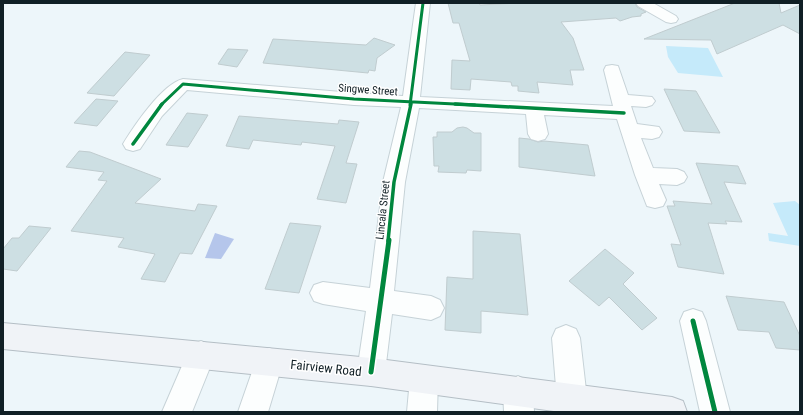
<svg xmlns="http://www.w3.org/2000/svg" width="803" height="415" font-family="'Roboto Condensed',sans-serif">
<rect width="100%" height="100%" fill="#edf6fa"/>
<!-- green -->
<path fill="#c5eafa" d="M666,46L708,48L723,77L678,73L668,57Z
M795,201L800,205V246L769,241L768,233L788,236L773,203Z"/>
<!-- water -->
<path fill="#b5c6eb" d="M215,233L234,239L221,259L205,258Z"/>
<!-- building -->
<path fill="#cddfe3" stroke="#c0cccf" d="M448,3H479L480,5L519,3H635L637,7L646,12L641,14V16L632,17L620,21L616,18L561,22L573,38L584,70H570L573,85L537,82L539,93L518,91V86H512L511,82L471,79L470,90L451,89L452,60L470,61L459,23H453Z
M735,3H779L781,13L800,5V34L783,25L717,54L711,40L644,39Z
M374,38L395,45L377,58L375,71L369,70L368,73L263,63L273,39L366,45Z
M228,49L248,50L237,67L218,64Z
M125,52L150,55L114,96L87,93Z
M664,89L696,91L720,133L684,131Z
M96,99L118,101L97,126L74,123Z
M187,113L208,115L188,147L166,145Z
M239,116L338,124L339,120L359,122L346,163L357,164L346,203L317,199L335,146L302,142L301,145L253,140L249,149L226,146Z
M463,127L467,128L474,133H481V171L467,170L466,173L438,172L439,166H434L433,137H437V132H452L457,128Z
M519,138L529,139L538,142L544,141L588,145L595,176L519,167Z
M79,151L90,152L161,179L135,203L195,211L198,204L217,206L192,254L180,253L165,282L141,279L155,254L118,247L124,238L71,231L107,181L98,180L104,172L66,167Z
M696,163L738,166L746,184L724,182L742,222L725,221L727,224L708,223L724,274L678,267L671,244L681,245L667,206H675L673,201L712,204Z
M290,223L321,226L299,293L265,289Z
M29,226L51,228L17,271L3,269V249L12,238H19Z
M473,231L520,234L528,315L481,311V333L445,330L447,277L473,279Z
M605,249L634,273L623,284L657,318L642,330L609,297L599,306L569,281Z
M726,296L784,302L800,336V350L776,348L769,332L738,330Z"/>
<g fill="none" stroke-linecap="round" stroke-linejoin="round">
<!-- minor casing -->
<g stroke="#c6d2d7" stroke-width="2">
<path id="minor" d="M416,3H430L420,97L613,106L604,70L606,66L612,65L618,66L628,95L652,97L655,101L652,105L646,107L631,106L637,124L659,127L662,132L659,137L652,139L641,138L653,168L677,169L684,172L687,177L684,182L677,185L659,184L666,200L663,206L655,208L647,206L635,175L617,119L544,115L548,134L545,139L538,141L531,139L528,134L526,114L419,108L405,182L394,291L431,296L440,300L444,308L440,316L431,320L392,314L385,372L381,382L371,386L361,382L357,372L366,311L323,304L314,301L310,293L314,285L323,282L370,288L383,182L401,107L354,105L187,90L162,116L140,149L133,151L126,149L123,144C134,126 162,84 183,79L354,93L403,96Z
M636,3H653L676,16L678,19L676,22L671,23L666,22L638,6Z
M693,309L702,312L706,321L730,412H700L680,321L684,312Z
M566,325L576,329L580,338L587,399L582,409C575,413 569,413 562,409L557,399L552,338L556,329Z
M201,341L211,345L215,355L192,412H162L191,345Z
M269,348L279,352L283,362L268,412H238L259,352Z
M424,365L434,369L438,379L437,412H407L410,379L414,369Z
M518,376L528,381L533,391L534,412H504L503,391L508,381Z"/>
</g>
<!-- major casing -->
<g stroke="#b4bec5" stroke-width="2">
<path id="major" d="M3,323L371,358L672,397L683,401L687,412H561L371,386L3,349Z"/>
</g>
<!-- minor -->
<use href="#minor" fill="#fcfefe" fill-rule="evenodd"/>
<!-- major -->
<use href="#major" fill="#f0f3f7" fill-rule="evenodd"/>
<!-- cycleway-far2 casing -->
<g stroke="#fff" stroke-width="5">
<path id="cycleway-far2" d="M161,105L183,84L354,99L475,105
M410,105L423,3"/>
</g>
<!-- cycleway-far1 casing -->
<g stroke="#fff" stroke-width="6">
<path id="cycleway-far1" d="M455,104L624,113
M133,144L162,104
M388,241L394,182L411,104"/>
</g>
<!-- cycleway casing -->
<g stroke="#fff" stroke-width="8">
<path id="cycleway" d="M693,321L715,412
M371,372L389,240"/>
</g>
<!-- cycleway-far2 -->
<use href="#cycleway-far2" stroke="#00873e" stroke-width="3"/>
<!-- cycleway-far1 -->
<use href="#cycleway-far1" stroke="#00873e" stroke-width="3.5"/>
<!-- cycleway -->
<use href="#cycleway" stroke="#00873e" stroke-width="5"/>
</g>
<g text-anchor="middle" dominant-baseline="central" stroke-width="3" stroke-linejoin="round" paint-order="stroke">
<!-- street labels -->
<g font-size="11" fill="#101f25" stroke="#fff">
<text transform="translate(368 90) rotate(4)">Singwe Street</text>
<text transform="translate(383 210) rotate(-84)">Lincala Street</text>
</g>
<!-- near-street labels -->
<g font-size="13" fill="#101f25" stroke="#fff">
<text transform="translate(326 368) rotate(6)">Fairview Road</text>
</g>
</g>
<!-- border -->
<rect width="803" height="415" fill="none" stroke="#101f25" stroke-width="8"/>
</svg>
